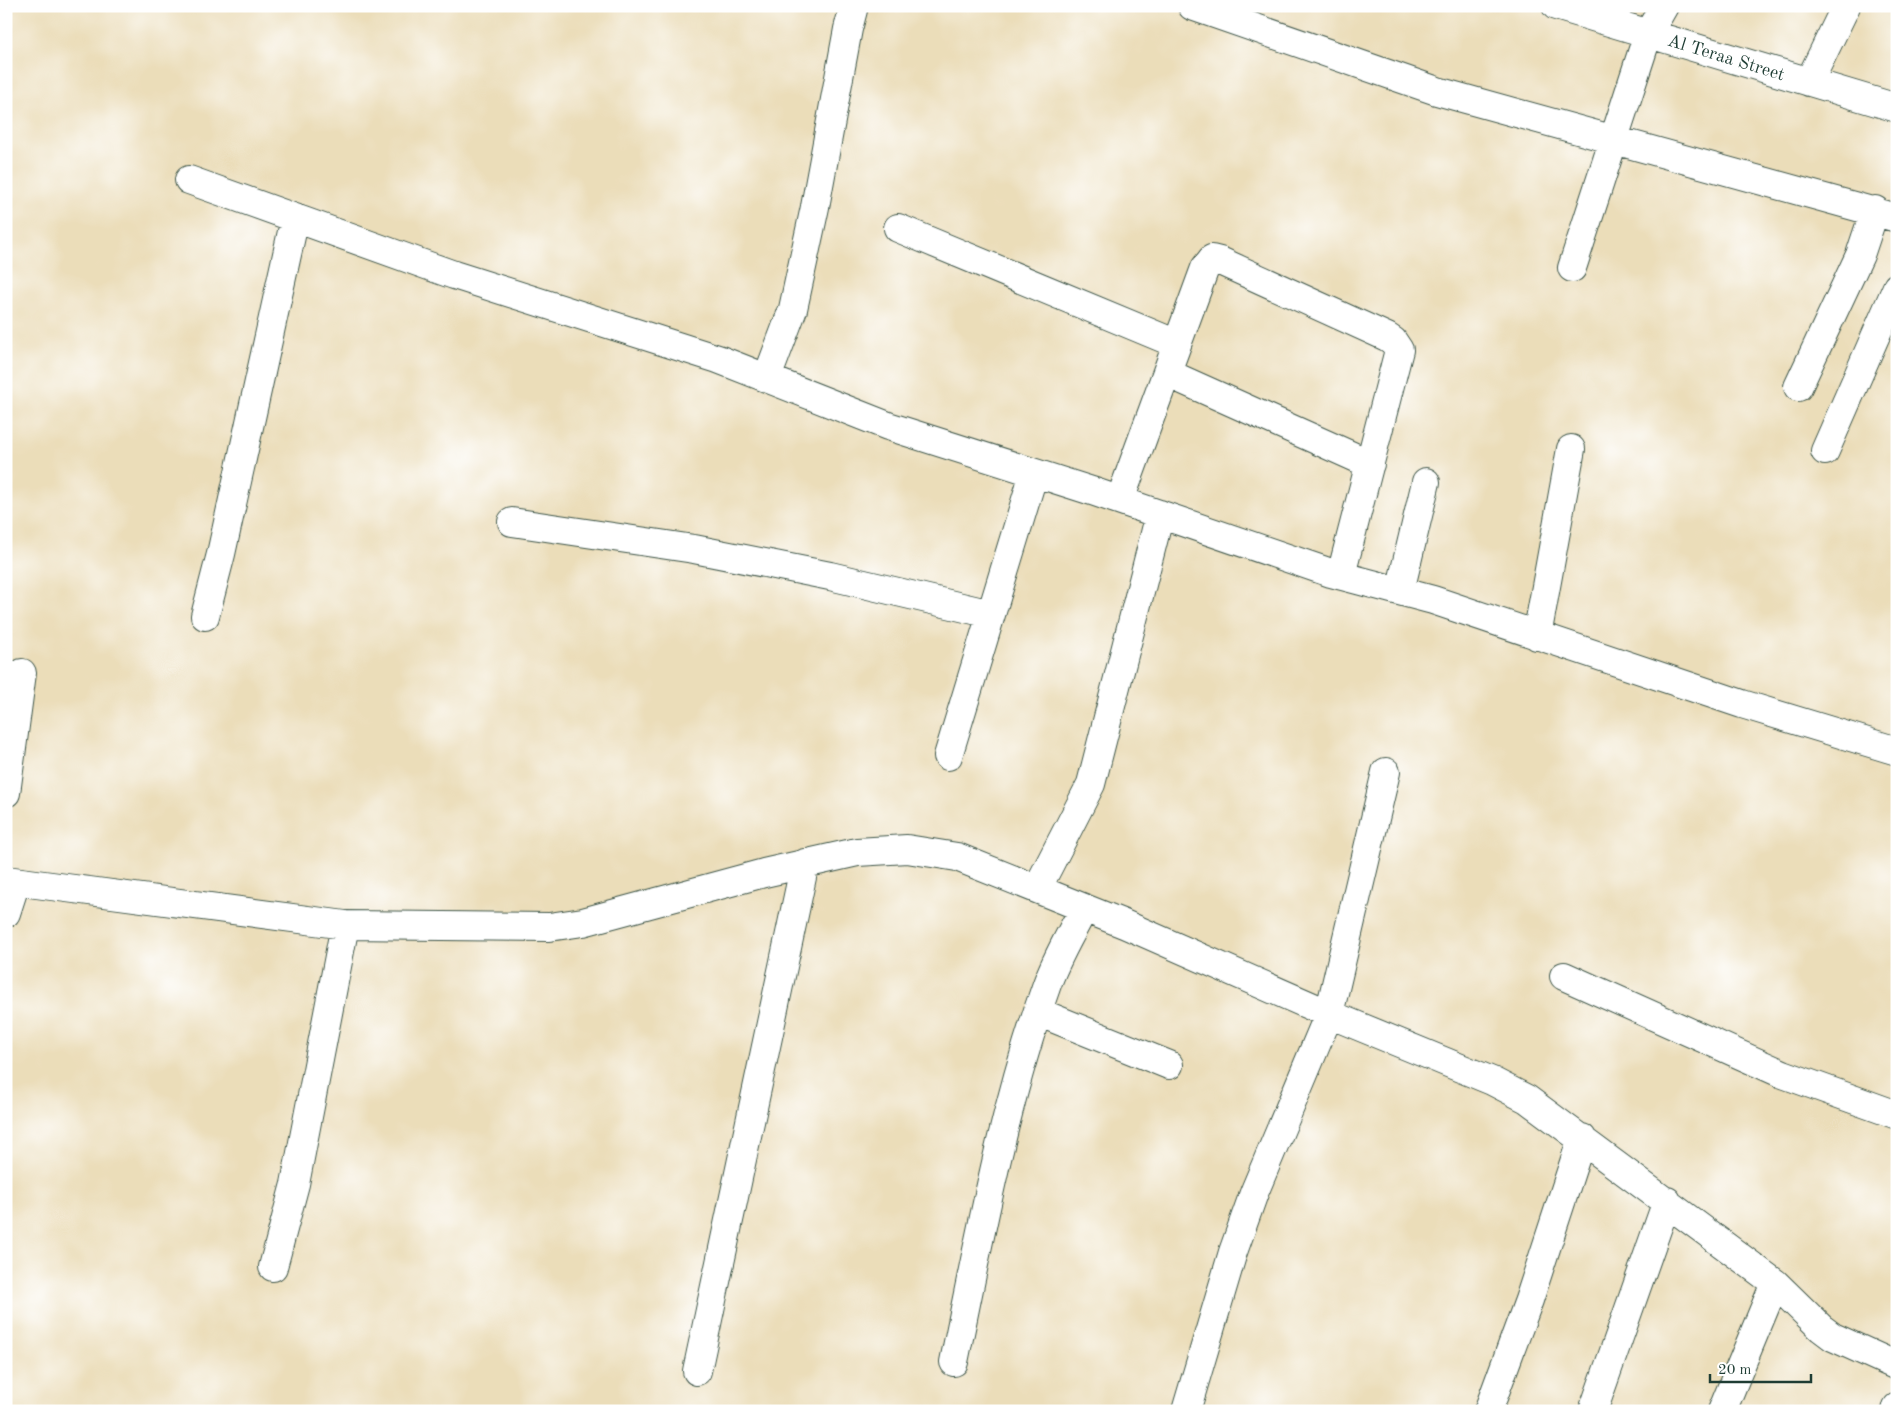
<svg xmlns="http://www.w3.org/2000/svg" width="1903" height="1417" font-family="'Old Standard TT',serif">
<rect width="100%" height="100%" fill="#fff"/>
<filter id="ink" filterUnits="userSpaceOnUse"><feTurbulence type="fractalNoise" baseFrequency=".02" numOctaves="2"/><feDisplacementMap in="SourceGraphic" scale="10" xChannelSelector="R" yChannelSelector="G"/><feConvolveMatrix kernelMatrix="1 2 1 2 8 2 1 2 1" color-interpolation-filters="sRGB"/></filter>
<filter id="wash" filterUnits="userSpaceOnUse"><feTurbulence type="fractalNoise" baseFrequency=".0096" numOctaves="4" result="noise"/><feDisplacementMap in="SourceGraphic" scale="20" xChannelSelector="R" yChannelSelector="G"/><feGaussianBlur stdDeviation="1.12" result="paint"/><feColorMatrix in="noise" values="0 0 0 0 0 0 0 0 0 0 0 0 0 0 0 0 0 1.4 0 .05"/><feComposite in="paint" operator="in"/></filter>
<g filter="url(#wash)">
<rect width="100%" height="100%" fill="#ebddb9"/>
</g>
<g filter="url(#ink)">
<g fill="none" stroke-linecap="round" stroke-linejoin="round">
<!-- minor casing -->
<g stroke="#3e5548" stroke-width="30">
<path id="minor" d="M1192,6L1437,91L1897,218
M1556,6L1897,108
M1809,82L1846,6
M189,180L454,275L718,359L888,426L1095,492L1331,573L1433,600L1742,704L1897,751
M898,228L1177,344
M1572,268L1648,34L1664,6
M1167,373L1370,464
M767,378L793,309L815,207L848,29L853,10
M1798,387L1860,255L1875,210
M1825,451L1897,287
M1120,500L1205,268L1212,259L1220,261L1387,337L1393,341L1399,350L1341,575
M512,522L694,549L830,576L991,614
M1400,591L1426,482
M205,616L221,554L295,218
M1537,636L1571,449
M948,756L1034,473
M6,793L22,673
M6,880L345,925L549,927L583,922L764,873L857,852L907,849L957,857L1124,924L1329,1014L1492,1081L1527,1099L1775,1283L1821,1328L1833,1337L1897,1366
M1037,889L1091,784L1160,514
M6,913L16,882
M1564,976L1783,1074L1897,1115
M1038,1012L1169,1065
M273,1267L295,1184L345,925
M954,1362C980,1237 1003,1108 1046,987C1055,960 1071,934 1084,908
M697,1371L805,863
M1186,1411L1233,1252L1254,1193L1329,1014L1386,772
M1488,1411L1529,1300L1582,1138
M1593,1411L1667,1201
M1722,1411L1775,1283
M1896,1411L1897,1407"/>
</g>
<!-- minor -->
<use href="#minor" stroke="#fff" stroke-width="28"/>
</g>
</g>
<g text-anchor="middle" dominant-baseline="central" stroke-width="5" stroke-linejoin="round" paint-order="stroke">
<!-- street labels -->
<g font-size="18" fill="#1f3d34" stroke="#fff">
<text transform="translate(1726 58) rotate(17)">Al Teraa Street</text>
</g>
</g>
<!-- margin -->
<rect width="1903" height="1417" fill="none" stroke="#fff" stroke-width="25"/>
<!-- scale -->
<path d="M1710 1374v8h101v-8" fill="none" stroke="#1f3d34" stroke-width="2.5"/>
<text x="1718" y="1374" font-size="15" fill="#1f3d34" stroke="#ffffff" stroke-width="4" paint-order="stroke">20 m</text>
</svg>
